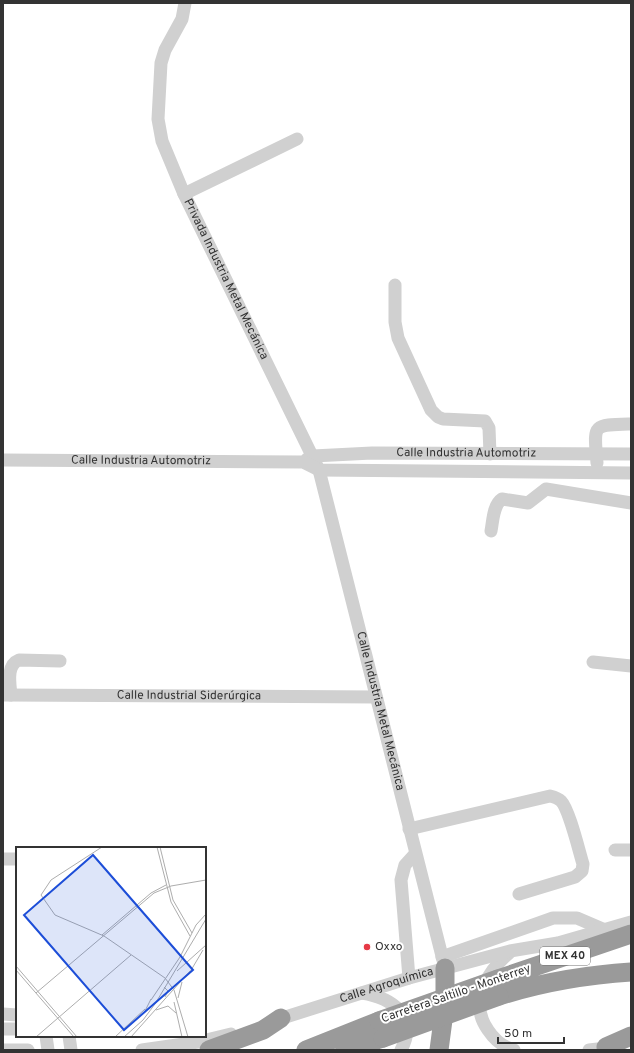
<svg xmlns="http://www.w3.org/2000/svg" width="634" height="1053" font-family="Overpass,sans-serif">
<rect width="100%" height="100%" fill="#fff"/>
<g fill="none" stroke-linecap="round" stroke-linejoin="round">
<!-- minor -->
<g stroke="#d0d0d0" stroke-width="13">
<path id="s1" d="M185,3L182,19L165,50L161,63L158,119L162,141L184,194L319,470L445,968"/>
<path d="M184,194L297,139"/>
<path d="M395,285V322L398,338L431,410L438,417L443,419L485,421L489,428L490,454"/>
<path id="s2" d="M307,459L313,456L372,453L631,454"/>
<path id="s3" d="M3,460L303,462L319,470L631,473"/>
<path d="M597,463C594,424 591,425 631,424"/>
<path d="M491,531C493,521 493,505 502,499L528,503L546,489L631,503"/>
<path d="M593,662L631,666"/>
<path id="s4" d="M3,695L376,697"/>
<path d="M11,695C10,684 6,665 19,660L60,661"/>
<path d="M409,829L550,796C554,797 558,798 561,801C569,809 579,851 583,864L582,871L575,877L519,894"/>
<path d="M615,850H631"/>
<path d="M3,859H17"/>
<path d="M509,953C487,972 468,1002 488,1030C494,1039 503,1047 514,1050"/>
<path d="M442,957L553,918H577L605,930"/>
<path d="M409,978L401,880L405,865L415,854"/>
<path d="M362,993C392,998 419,1016 401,1050"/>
<path d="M3,1014L17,1015"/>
<path id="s5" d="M273,1021L409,978L510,951L558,943L631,922"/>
<path d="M3,1029H17"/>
<path d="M46,1036L48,1050"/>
<path d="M69,1036L71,1050"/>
<path d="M3,1050H28"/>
<path d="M142,1050L198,1042L231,1034"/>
<path d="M589,1050L615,1047"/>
</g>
<!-- highway -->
<path stroke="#9a9a9a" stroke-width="19" d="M498,979L631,934
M499,996C543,982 585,975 631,972
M606,1047L631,1036
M209,1050L263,1030L281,1018
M306,1050L379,1021
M345,1050L383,1038
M439,1050L445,1005V968"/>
<!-- highway-bridge -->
<path stroke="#9a9a9a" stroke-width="19" d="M379,1021L498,979
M383,1038L499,996"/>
</g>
<!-- markers -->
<circle fill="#e63946" stroke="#fff" stroke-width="1.5" cx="367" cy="947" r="4"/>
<g text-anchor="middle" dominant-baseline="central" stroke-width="4" stroke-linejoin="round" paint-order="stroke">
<!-- shield labels -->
<rect fill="#fff" stroke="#707070" stroke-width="1" x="540" y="947" width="50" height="18" rx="3"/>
<g font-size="11" font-weight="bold" fill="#333">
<text x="565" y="956">MEX 40</text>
</g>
<!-- street labels -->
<g font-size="12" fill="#333" stroke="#fff">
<text stroke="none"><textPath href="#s1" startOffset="296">Privada Industria Metal Mecánica</textPath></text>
<text stroke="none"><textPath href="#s2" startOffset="160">Calle Industria Automotriz</textPath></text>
<text stroke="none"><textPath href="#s3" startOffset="138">Calle Industria Automotriz</textPath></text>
<text stroke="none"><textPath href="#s4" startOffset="186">Calle Industrial Siderúrgica</textPath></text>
<text stroke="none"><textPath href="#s1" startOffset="757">Calle Industria Metal Mecánica</textPath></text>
<text stroke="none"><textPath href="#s5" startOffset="119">Calle Agroquímica</textPath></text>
<text transform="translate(456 994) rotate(-19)">Carretera Saltillo - Monterrey</text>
</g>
<!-- poi labels -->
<g font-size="12" fill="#333" stroke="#fff" text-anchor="start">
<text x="375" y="947">Oxxo</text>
</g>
</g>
<!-- overview -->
<g transform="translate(16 847)">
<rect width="190" height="190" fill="#fff"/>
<path fill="none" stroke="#adadad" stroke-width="1" d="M86,0L35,33L25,48L39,68L88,89L149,131M141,0L155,55L174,89M144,0L157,53L176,86M86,88L135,46L150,38M0,119L61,190M0,123L58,190M161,124L190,98M174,125L187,103M149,131L158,143L172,190M148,140L152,144L149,150M20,146L138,46L155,39L190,33M162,151L166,135M135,153L164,110L180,78L190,67M158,155L166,190M140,163L152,159L160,166M129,164L135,152M20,190L115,108M99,190L129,162M108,190L127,173L139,157L190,72M115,190L174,124"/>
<path fill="#1d4ed8" fill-opacity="0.15" stroke="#1d4ed8" stroke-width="2" d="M77,8L177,123L108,183L8,68Z"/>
<rect width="190" height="190" fill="none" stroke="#333" stroke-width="2"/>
</g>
<!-- border -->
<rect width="634" height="1053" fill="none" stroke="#333333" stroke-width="8"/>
<!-- scale -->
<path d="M498 1037v6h66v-6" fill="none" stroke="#333333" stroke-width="2"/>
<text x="504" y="1037" font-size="12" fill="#333333" stroke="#ffffff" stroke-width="3" paint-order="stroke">50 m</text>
</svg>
